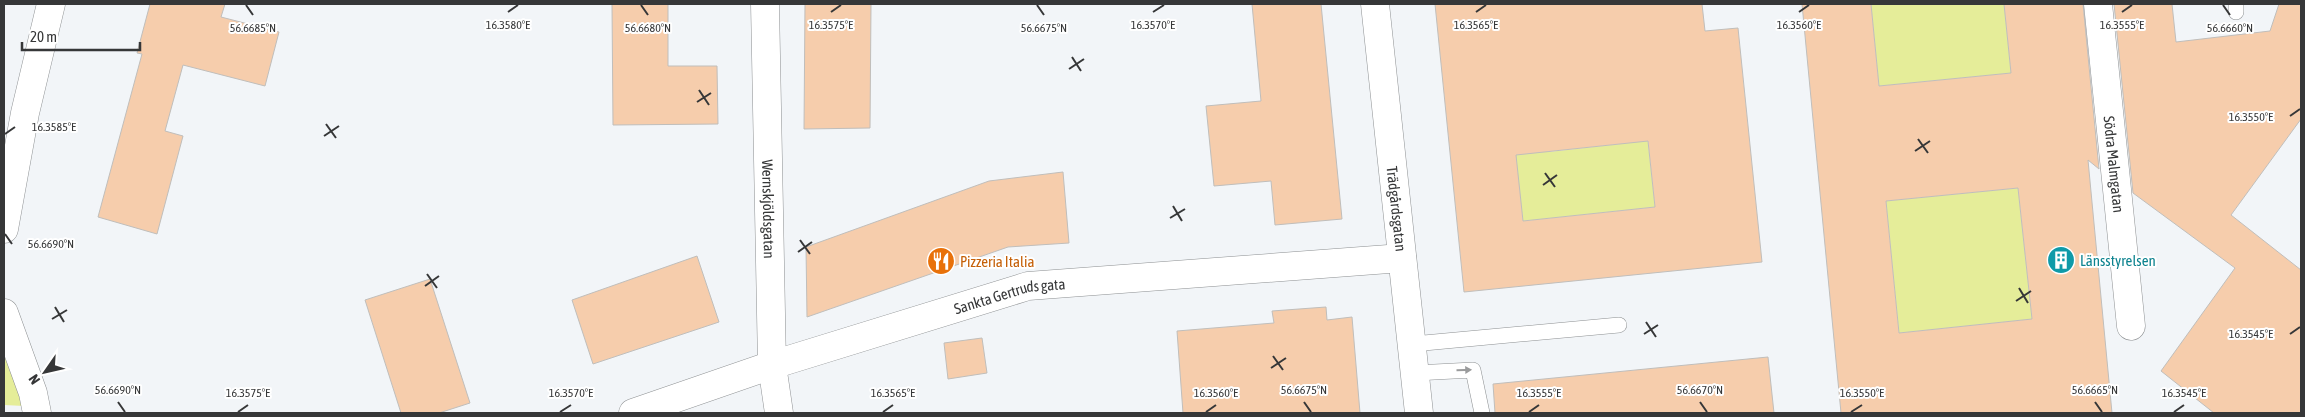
<svg xmlns="http://www.w3.org/2000/svg" width="2305" height="417" font-family="'Asap Condensed',sans-serif">
<rect width="100%" height="100%" fill="#f2f5f8"/>
<!-- green -->
<path fill="#e5ed99" d="M1871,4H2004L2011,73L1879,86Z
M1640,70L1655,207L1523,221L1508,90L1541,86L1548,152L1620,144Z
M2018,188L2032,319L1899,333L1886,201Z
M4,338L24,406L4,405Z"/>
<!-- building -->
<path fill="#f6cdac" stroke="#c0bebb" fill-rule="evenodd" d="M150,4H225L221,17L279,32L265,86L183,65L165,131L183,136L157,234L98,217L142,54L137,53Z
M612,4H668V66H717L718,124L613,125Z
M805,4H871L870,128L804,129Z
M1252,4H1321L1342,219L1275,225L1271,181L1214,186L1206,106L1261,101Z
M1435,4H1702L1705,31L1738,28L1762,262L1464,292ZM1648,141L1655,207L1523,221L1516,155Z
M1802,4H1871L1879,86L2011,73L2004,4H2083L2099,169L2088,160L2112,413H1841ZM2018,188L2032,319L1899,333L1886,201Z
M2114,4H2172L2176,42L2270,31L2279,4H2301V119L2231,215L2301,270V413H2214L2161,371L2235,268L2133,193Z
M1063,172L1069,243L1008,247L807,317L806,247L989,181Z
M697,256L719,322L593,364L572,300Z
M430,279L470,403L439,413H401L365,300Z
M1326,307L1327,320L1352,317L1360,413H1183L1177,331L1274,323L1272,311Z
M982,338L987,373L948,379L944,343Z
M1768,357L1774,413H1495L1493,384Z"/>
<g fill="none" stroke-linecap="round" stroke-linejoin="round">
<!-- service casing -->
<g stroke="#8d9092" stroke-width="16">
<path id="service" d="M2236,12V4
M1413,344L1619,325
M1415,373L1473,370L1482,413"/>
</g>
<!-- minor casing -->
<g stroke="#8d9092" stroke-width="29">
<g id="minor">
<path id="s1" d="M765,4L772,365L779,413"/>
<path id="s2" d="M1375,4L1419,413"/>
<path id="s3" d="M2098,4L2131,326"/>
<path id="s4" d="M633,413L772,365L1028,286L1402,258"/>
</g>
</g>
<!-- secondary casing -->
<g stroke="#8d9092" stroke-width="29">
<path id="secondary" d="M4,229L25,113L51,4
M4,313L33,393L37,413"/>
</g>
<!-- service -->
<use href="#service" stroke="#fff" stroke-width="15"/>
<!-- minor -->
<use href="#minor" stroke="#fff" stroke-width="28"/>
<!-- secondary -->
<use href="#secondary" stroke="#fff" stroke-width="28"/>
</g>
<!-- one-way arrows -->
<defs><path id="oneway-solid" d="M-6-.8H1V-3.2L6.5 0L1 3.2V.8H-6Z" transform="scale(1.25)"/></defs>
<use fill="#9a9b9c" href="#oneway-solid" transform="translate(1464 370) rotate(-2)"/>
<!-- ticks -->
<path fill="none" stroke="#363738" stroke-width="2" d="M246,5L253,15M641,5L648,15M1037,5L1044,15M2223,5L2230,15M508,12L518,5M831,12L841,5M1153,12L1164,5M1476,12L1486,5M1799,12L1809,5M2122,12L2132,5M1072,57L1081,71M1069,69L1084,59M699,90L709,105M697,102L711,93M2290,116L2300,109M326,124L336,138M5,134L15,127M324,136L339,126M1918,139L1928,153M1915,151L1930,141M1545,173L1555,187M1543,185L1557,175M1173,206L1182,221M1170,218L1185,209M5,234L12,244M800,240L810,254M798,252L812,242M427,274L437,288M425,286L439,276M2019,288L2028,303M2016,301L2031,291M55,307L64,322M52,319L67,310M1646,322L1656,337M1644,334L1658,325M2290,334L2300,327M1273,356L1283,370M1271,368L1286,358M118,402L125,412M1304,402L1311,412M1700,402L1707,412M2095,402L2102,412M238,412L248,405M560,412L571,405M883,412L893,405M1206,412L1216,405M1529,412L1539,405M1851,412L1862,405M2174,412L2184,405"/>
<!-- icons -->
<defs>
<g id="building-disc" transform="scale(1.4375)"><circle r="9.5" fill="#0f9aa8" stroke="#fff"/><path d="M-4-6H4V6H1V3H-1V6H-4ZM-2.5-4.3h1.7v1.8h-1.7ZM.8-4.3h1.7v1.8H.8ZM-2.5-1h1.7V.8h-1.7ZM.8-1h1.7V.8H.8Z" fill="#fff"/></g>
<g id="restaurant-disc" transform="scale(1.4375)"><circle r="9.5" fill="#e8710a" stroke="#fff"/><path d="M-5-6h1v4h1v-4h1v4h1v-4h1v5L-1.5 .5V6h-2V.5L-5-1ZM5-6V6H3V1.5H1.5Q1.5-4 5-6Z" fill="#fff"/></g>
</defs>
<g fill-rule="evenodd">
<use href="#building-disc" x="2061" y="260"/>
<use href="#restaurant-disc" x="941" y="261"/>
</g>
<g text-anchor="middle" dominant-baseline="central" stroke-width="4" stroke-linejoin="round" paint-order="stroke">
<!-- street labels -->
<g font-size="15" fill="#363738" stroke="#fff">
<text stroke="none"><textPath href="#s3" startOffset="161">Södra Malmgatan</textPath></text>
<text stroke="none"><textPath href="#s1" startOffset="205">Wernskjöldsgatan</textPath></text>
<text stroke="none"><textPath href="#s2" startOffset="206">Trädgårdsgatan</textPath></text>
<text stroke="none"><textPath href="#s4" startOffset="395">Sankta Gertruds gata</textPath></text>
</g>
<!-- culture labels -->
<g font-size="15" fill="#0d838f" stroke="#fff" text-anchor="start">
<text x="2080" y="260">Länsstyrelsen</text>
</g>
<!-- food labels -->
<g font-size="15" fill="#c56008" stroke="#fff" text-anchor="start">
<text x="960" y="261">Pizzeria Italia</text>
</g>
</g>
<g font-size="12" text-anchor="middle" fill="#363738" stroke="#fff" stroke-width="4" stroke-linejoin="round" paint-order="stroke">
<text x="508" y="29">16.3580°E</text>
<text x="831" y="29">16.3575°E</text>
<text x="1153" y="29">16.3570°E</text>
<text x="1476" y="29">16.3565°E</text>
<text x="1799" y="29">16.3560°E</text>
<text x="2122" y="29">16.3555°E</text>
<text x="253" y="32">56.6685°N</text>
<text x="648" y="32">56.6680°N</text>
<text x="1044" y="32">56.6675°N</text>
<text x="2230" y="32">56.6660°N</text>
<text x="2251" y="121">16.3550°E</text>
<text x="54" y="131">16.3585°E</text>
<text x="51" y="248">56.6690°N</text>
<text x="2251" y="338">16.3545°E</text>
<text x="118" y="394">56.6690°N</text>
<text x="1304" y="394">56.6675°N</text>
<text x="1700" y="394">56.6670°N</text>
<text x="2095" y="394">56.6665°N</text>
<text x="248" y="397">16.3575°E</text>
<text x="571" y="397">16.3570°E</text>
<text x="893" y="397">16.3565°E</text>
<text x="1216" y="397">16.3560°E</text>
<text x="1539" y="397">16.3555°E</text>
<text x="1862" y="397">16.3550°E</text>
<text x="2184" y="397">16.3545°E</text>
</g>
<!-- border -->
<rect width="2305" height="417" fill="none" stroke="#363738" stroke-width="10"/>
<!-- north arrow -->
<g transform="translate(45 372) rotate(236)" stroke="#ffffff" stroke-width="4" paint-order="stroke">
<path d="M0-4L9 19L0 12L-9 19Z" fill="#363738"/>
<text y="-8" font-size="14" font-weight="bold" text-anchor="middle" fill="#363738">N</text>
</g>
<!-- scale -->
<path d="M22 42v8h118v-8" fill="none" stroke="#363738" stroke-width="2.5"/>
<text x="30" y="42" font-size="15" fill="#363738" stroke="#ffffff" stroke-width="4" paint-order="stroke">20 m</text>
</svg>
